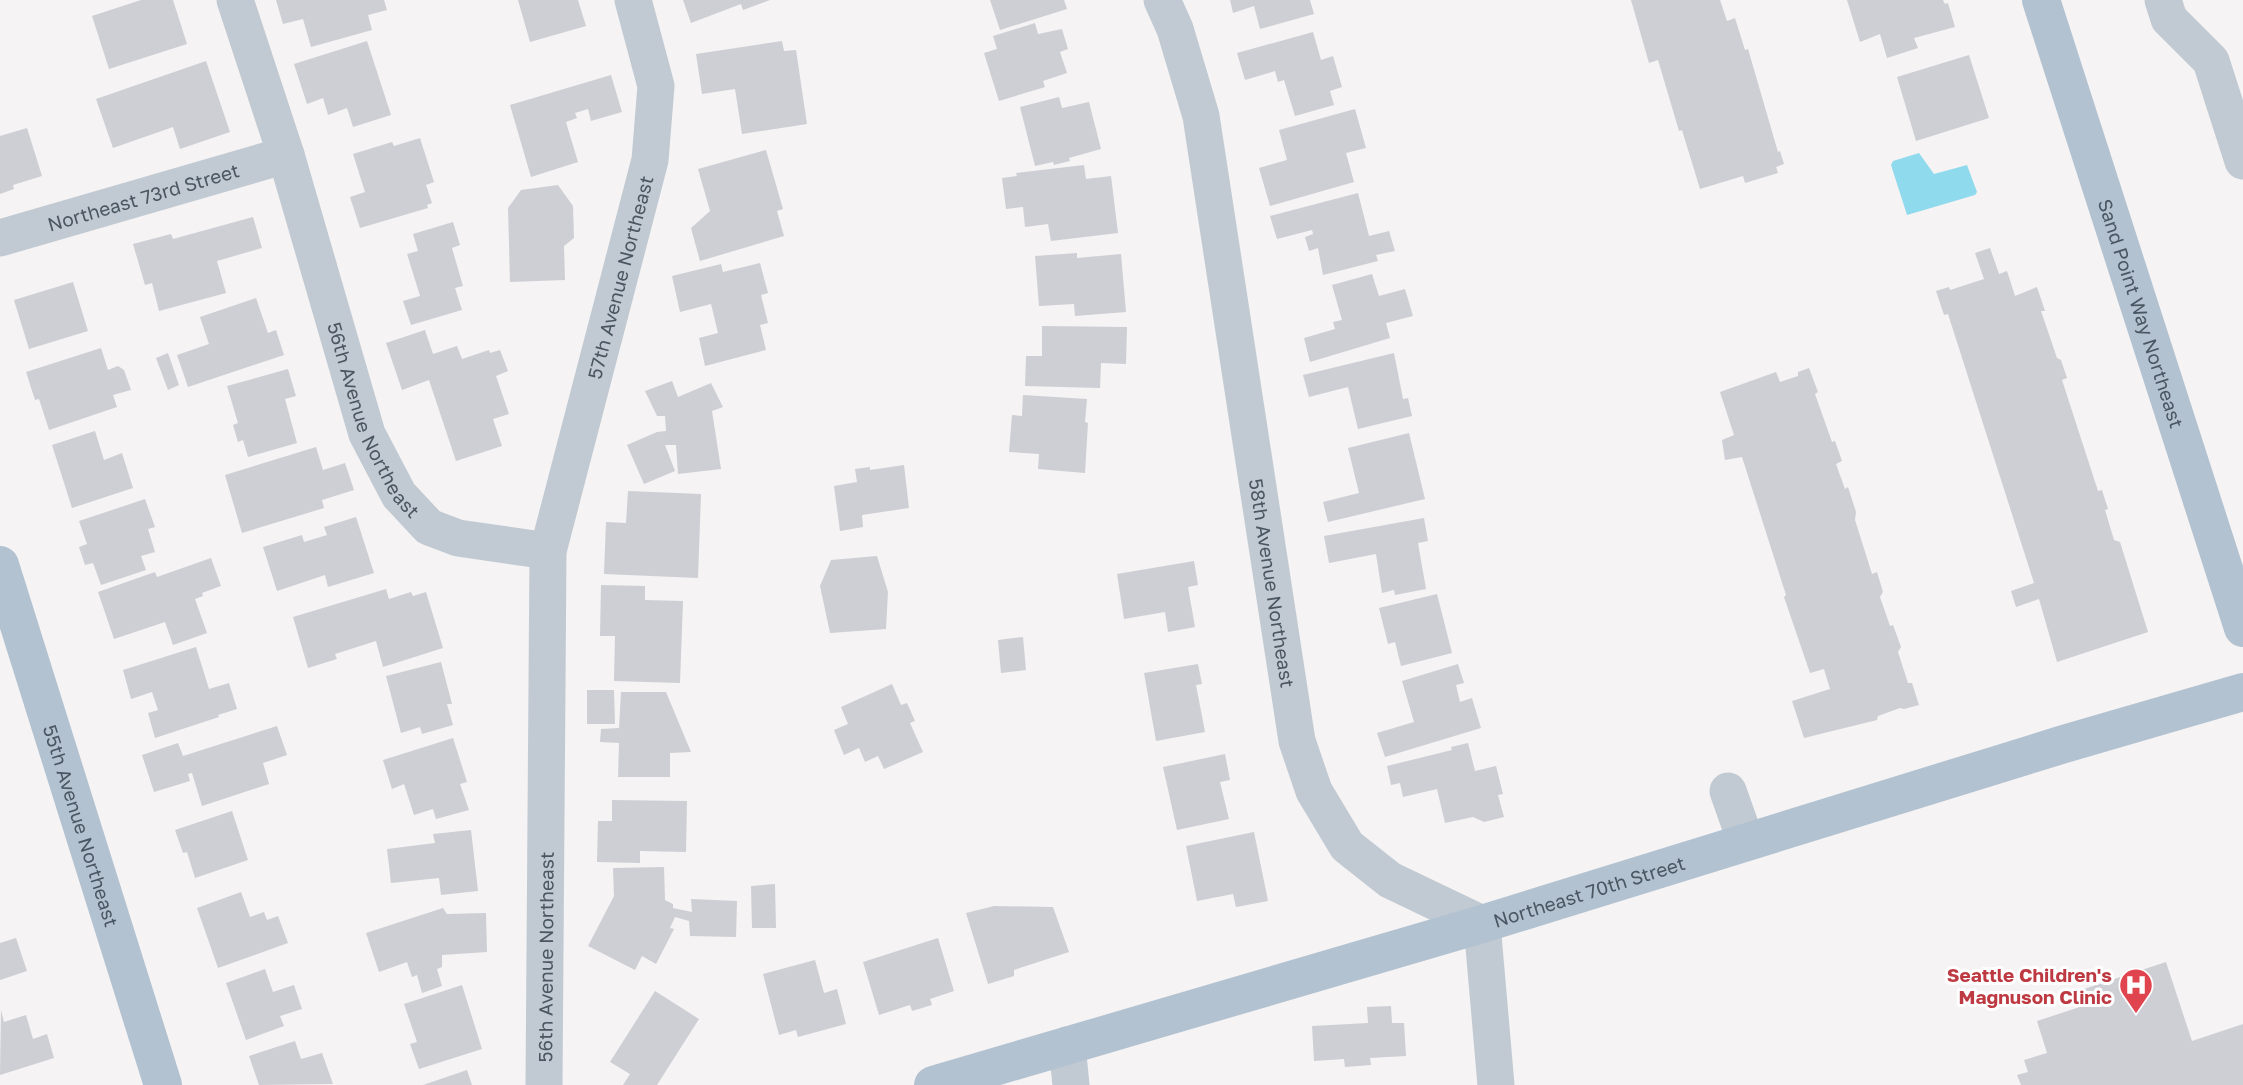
<svg xmlns="http://www.w3.org/2000/svg" width="2243" height="1085" font-family="'Golos Text',sans-serif">
<rect width="100%" height="100%" fill="#f5f3f3"/>
<!-- water -->
<path fill="#90daee" d="M1919,153L1934,174L1967,165L1977,192L1975,195L1907,215L1891,165L1893,161Z"/>
<!-- building -->
<path fill="#cdcfd5" d="M141,0H173L187,44L109,69L92,16Z
M276,0H384L387,10L368,15L372,30L311,47L303,19L283,24Z
M518,0H578L586,26L530,42Z
M683,0H770L743,10L741,4L691,23Z
M990,0H1064L1067,9L1000,30Z
M1230,0H1310L1314,14L1260,29L1254,6L1233,13Z
M1631,0H1720L1727,21L1735,18L1745,50L1748,49L1778,152L1780,151L1784,164L1776,167L1778,173L1745,183L1743,176L1700,189L1682,130L1679,131L1658,60L1649,63Z
M1847,0H1943L1945,4L1948,3L1955,27L1914,38L1918,48L1887,58L1880,34L1860,42Z
M1035,23L1038,34L1062,29L1068,49L1060,52L1067,73L1043,81L1045,87L999,101L984,53L997,49L993,36Z
M1313,32L1321,60L1333,56L1342,87L1330,91L1334,105L1295,116L1284,80L1278,82L1275,71L1245,80L1237,53Z
M367,41L391,115L353,127L347,108L328,115L323,98L307,104L294,64Z
M782,41L784,51L796,50L807,124L742,134L735,89L702,94L696,54Z
M1969,55L1989,118L1916,141L1897,77Z
M206,61L230,132L180,149L173,127L113,148L96,99Z
M611,75L622,112L591,121L588,109L575,113L577,118L566,122L578,162L531,177L510,105Z
M1059,97L1062,108L1089,102L1101,149L1069,158L1070,161L1054,165L1053,162L1035,166L1020,107Z
M1355,109L1366,148L1346,153L1354,182L1270,206L1259,168L1287,160L1279,130Z
M27,128L42,176L13,185L14,189L0,194V136Z
M420,138L434,182L426,185L432,203L427,205L428,208L360,228L350,197L365,192L353,154L392,142L394,146Z
M766,150L783,209L777,211L784,236L700,261L691,228L710,211L698,169Z
M1084,165L1086,179L1111,176L1118,233L1051,241L1048,224L1025,227L1023,207L1006,209L1002,178L1017,176L1016,173Z
M558,185L573,206L574,238L564,246L565,280L510,282L508,208L521,190Z
M1358,193L1369,236L1389,231L1395,251L1376,255L1378,261L1323,275L1318,248L1309,251L1305,237L1313,234L1312,230L1277,239L1270,216Z
M253,217L262,248L217,261L226,293L159,311L152,283L145,285L133,244L171,234L173,239Z
M453,222L460,245L452,248L463,286L455,288L462,310L411,325L403,301L420,296L407,254L418,251L413,234Z
M1990,248L1999,274L2007,271L2015,296L2037,287L2045,311H2041L2057,358L2061,360L2067,378L2062,380L2098,491L2102,490L2108,509L2105,510L2114,540L2120,542L2148,632L2057,662L2039,599L2016,607L2011,591L2034,583L1948,314L1944,315L1936,291L1949,287L1950,290L1984,279L1975,253Z
M1077,253V258L1121,254L1126,312L1075,316L1074,304L1039,306L1035,256Z
M760,263L768,293L761,295L768,323L760,325L766,350L705,366L699,338L718,333L711,304L680,312L672,276L721,264L723,272Z
M1372,274L1379,296L1405,289L1413,316L1386,323L1390,338L1310,362L1304,338L1335,329L1333,322L1342,320L1332,285Z
M73,282L88,331L29,349L14,300Z
M256,298L268,333L276,330L284,355L188,387L177,355L209,344L200,317Z
M1042,326L1127,327L1126,364L1101,363L1100,388L1025,386L1026,356H1042Z
M425,330L433,354L457,346L462,359L489,350L490,353L500,350L508,371L496,376L509,414L493,419L502,446L456,461L429,380L402,390L386,343Z
M101,348L108,370L118,366L124,370L131,390L113,395L117,407L49,430L39,399L35,400L26,372Z
M168,353L179,385L168,390L156,358Z
M1394,353L1403,399L1408,398L1412,416L1358,429L1348,387L1309,397L1303,375Z
M1809,368L1818,392L1815,394L1832,442L1835,441L1842,461L1836,464L1845,489L1848,487L1856,512L1855,520L1872,574L1877,572L1883,592L1880,597L1890,626L1893,625L1901,647L1898,652L1908,683H1912L1919,705L1904,709L1900,708L1878,716L1877,720L1804,738L1792,701L1830,689L1824,669L1810,673L1784,597L1786,595L1742,457L1725,460L1722,440L1734,435L1720,392L1776,372L1780,382L1798,376V372Z
M288,369L296,396L285,399L297,443L248,457L243,440L238,442L233,425L238,423L227,386Z
M672,381L678,397L711,383L723,407L712,411L721,469L678,474L676,445H665L675,471L644,484L627,445L657,432L666,431L665,416H657L645,391Z
M1023,395L1087,399L1085,422L1088,423L1085,473L1038,469L1039,454L1009,452L1012,415L1022,416Z
M95,431L104,460L122,453L133,488L72,508L52,445Z
M1409,433L1425,499L1328,522L1323,502L1359,493L1348,448Z
M316,447L323,470L345,463L354,490L322,500L324,508L242,533L225,475Z
M904,465L909,508L862,515L863,527L840,531L834,486L857,482L855,469L870,467V470Z
M628,491L701,494L698,578L604,574L606,522L626,523Z
M145,499L155,527L148,529L155,552L141,556L146,570L101,585L93,563L85,565L79,547L87,544L79,521Z
M356,517L374,573L328,587L325,575L277,591L263,547L302,535L304,542L327,535L324,527Z
M1424,518L1428,541L1418,543L1426,589L1395,595L1394,590L1382,593L1376,554L1329,563L1324,536Z
M877,556L888,592L886,629L830,633L820,586L831,560Z
M211,558L221,586L202,593L203,596L195,599L207,633L173,645L165,622L114,639L98,592L155,572L157,577Z
M1194,561L1198,585L1188,587L1195,627L1168,632L1165,612L1124,619L1117,574Z
M601,585L645,586V600L683,601L680,683L614,681L615,636H600Z
M386,589L389,599L411,592L413,596L426,592L443,648L383,667L376,641L335,654L337,659L308,668L293,617Z
M1437,594L1452,653L1401,666L1395,642L1388,644L1379,608Z
M1023,637L1026,670L1001,673L998,640Z
M196,647L209,689L229,683L237,709L218,715L219,717L155,738L148,713L158,710L152,692L131,699L123,670Z
M441,662L452,704H447L453,725L422,734L420,727L401,733L386,676Z
M1198,664L1202,684L1196,685L1205,732L1156,741L1144,673Z
M1458,664L1464,683L1456,685L1460,702L1472,698L1481,728L1385,757L1377,733L1414,722L1402,681Z
M892,684L901,705L907,703L915,721L910,723L923,752L884,769L878,756L865,762L859,748L844,755L834,730L848,724L841,707Z
M587,690H614L615,724H587Z
M621,692H666L691,752L670,753V777H618L619,743L600,742L601,729L619,728Z
M277,726L287,755L263,763L269,784L202,806L192,773L188,774L190,781L154,792L142,755L178,743L183,756Z
M453,738L467,782L460,784L469,810L436,819L433,809L414,815L404,784L392,789L383,760Z
M1468,743L1475,771L1496,766L1503,794L1498,795L1504,817L1484,822L1473,817L1445,823L1437,789L1403,797L1400,783L1391,785L1387,766L1452,750L1451,747Z
M1225,754L1230,780L1220,782L1229,819L1177,830L1163,767Z
M612,800L687,801L686,852L640,851V863L597,862L598,821H612Z
M232,811L248,860L195,878L187,852L183,853L175,830Z
M471,830L478,891L441,895L439,878L391,883L387,849L435,843L433,834Z
M1254,832L1268,901L1236,907L1233,894L1197,901L1186,846Z
M664,867L665,900L673,904V908L692,912L691,899L737,901L736,937L690,936L689,921L675,917L670,928L674,929L656,964L642,956L635,970L588,946L614,896L613,868Z
M775,884L776,928H752L751,886Z
M241,892L250,917L264,912L267,920L278,916L288,943L218,968L197,908Z
M994,906L1053,907L1069,952L1014,970V976L988,984L966,913Z
M443,908L447,914L486,913L487,952L442,955V967L437,969L442,986L422,993L417,975L412,977L407,962L379,972L366,933Z
M16,938L27,971L0,980V943Z
M938,938L954,991L930,999L932,1005L912,1011L910,1005L879,1015L863,962Z
M815,960L824,993L837,989L846,1024L798,1037L796,1030L779,1035L763,974Z
M2166,962L2192,1041L2243,1024V1085H2021L2017,1075L2028,1072L2024,1060L2047,1053L2037,1021L2086,1005L2081,990Z
M265,969L273,992L294,985L302,1009L280,1016L284,1026L246,1040L226,983Z
M462,985L482,1049L419,1069L410,1044L417,1042L404,1004Z
M655,991L699,1019L657,1085H623L630,1074L610,1062Z
M1391,1006L1392,1023H1404L1406,1056L1370,1058L1371,1065L1345,1067L1344,1059L1314,1061L1312,1026L1368,1023L1367,1007Z
M1,1010L4,1022L26,1015L33,1039L47,1034L54,1058L0,1075Z
M295,1041L301,1059L322,1053L333,1084L259,1085L249,1056Z
M467,1070L472,1085H423Z"/>
<g fill="none" stroke-linecap="round" stroke-linejoin="round">
<!-- minor -->
<g stroke="#c1cad2" stroke-width="37">
<path id="s1" d="M235,0L286,155L367,434L399,495L429,527L458,538L548,551"/>
<path id="s2" d="M1162,0L1175,29L1201,116L1297,741L1314,791L1347,846L1390,880L1482,924L1496,1085"/>
<path d="M2163,0L2169,19L2211,61L2243,161"/>
<path id="s3" d="M0,238L286,155"/>
<path d="M1728,791L1746,842"/>
<path d="M1067,1045L1071,1085"/>
<path id="s4" d="M544,1085L548,551L650,160L656,86L633,0"/>
</g>
<!-- major -->
<g stroke="#b3c2d1" stroke-width="38">
<path id="s5" d="M2041,0L2243,628"/>
<path id="s6" d="M0,565L163,1085"/>
<path id="s7" d="M933,1085L1482,924L2064,744L2243,692"/>
</g>
</g>
<!-- icons -->
<defs>
<g id="hospital-pin" transform="scale(1.75)"><path d="M0 17L-7.5 6A9.5 9.5 0 1 1 7.5 6Z" fill="#e0444e" stroke="#fff"/><path d="M-5-5h3v3.5h4V-5h3V5h-3V1.5h-4V5h-3Z" fill="#fff"/></g>
</defs>
<g fill-rule="evenodd">
<use href="#hospital-pin" x="2136" y="985"/>
</g>
<g text-anchor="middle" dominant-baseline="central" stroke-width="6" stroke-linejoin="round" paint-order="stroke">
<!-- street labels -->
<g font-size="19" fill="#4a5661" stroke="#fff">
<text stroke="none"><textPath href="#s3" startOffset="149">Northeast 73rd Street</textPath></text>
<text stroke="none"><textPath href="#s4" startOffset="817">57th Avenue Northeast</textPath></text>
<text stroke="none"><textPath href="#s5" startOffset="329">Sand Point Way Northeast</textPath></text>
<text stroke="none"><textPath href="#s1" startOffset="443">56th Avenue Northeast</textPath></text>
<text stroke="none"><textPath href="#s2" startOffset="595">58th Avenue Northeast</textPath></text>
<text stroke="none"><textPath href="#s6" startOffset="273">55th Avenue Northeast</textPath></text>
<text stroke="none"><textPath href="#s7" startOffset="684">Northeast 70th Street</textPath></text>
<text stroke="none"><textPath href="#s4" startOffset="128">56th Avenue Northeast</textPath></text>
</g>
<!-- health labels -->
<g font-size="19" font-weight="bold" fill="#be3a42" stroke="#fff" text-anchor="end">
<text x="2112" y="974">Seattle Children's<tspan x="2112" dy="22">Magnuson Clinic</tspan></text>
</g>
</g>
</svg>
